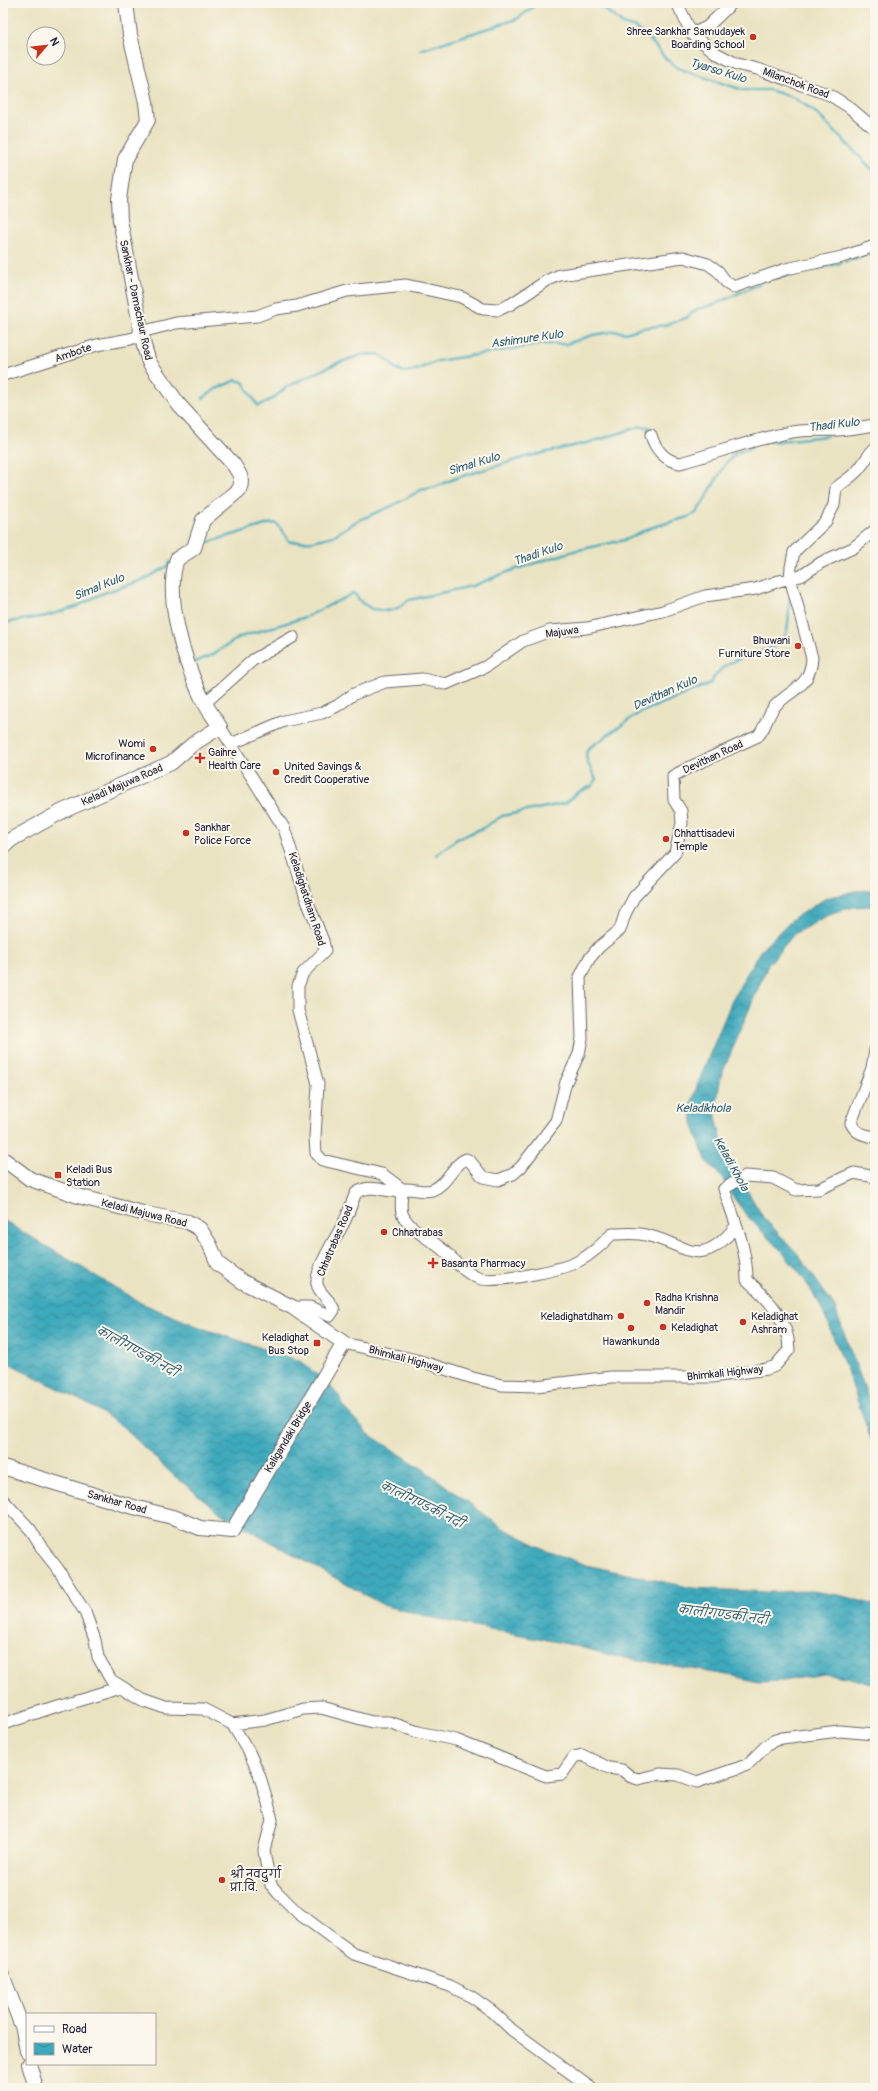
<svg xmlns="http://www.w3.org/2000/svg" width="878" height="2091" font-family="Pangolin,'Playpen Sans Deva',sans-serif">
<defs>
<pattern id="water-waves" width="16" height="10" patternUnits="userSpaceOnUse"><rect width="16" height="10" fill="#3da9bc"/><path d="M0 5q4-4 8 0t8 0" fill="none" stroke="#33899a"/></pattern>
</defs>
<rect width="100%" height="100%" fill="#fbf7ec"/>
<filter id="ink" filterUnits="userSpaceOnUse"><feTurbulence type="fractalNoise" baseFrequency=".025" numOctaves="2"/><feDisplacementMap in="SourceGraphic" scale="8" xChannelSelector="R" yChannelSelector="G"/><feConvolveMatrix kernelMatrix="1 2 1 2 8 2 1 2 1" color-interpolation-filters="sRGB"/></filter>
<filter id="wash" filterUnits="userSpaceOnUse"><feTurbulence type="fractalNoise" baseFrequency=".012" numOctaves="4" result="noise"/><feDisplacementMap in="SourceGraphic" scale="16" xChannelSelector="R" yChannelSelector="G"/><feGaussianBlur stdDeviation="0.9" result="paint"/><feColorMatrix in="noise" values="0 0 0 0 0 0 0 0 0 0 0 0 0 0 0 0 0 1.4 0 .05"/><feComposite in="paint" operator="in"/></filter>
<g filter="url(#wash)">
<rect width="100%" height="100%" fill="#eae3c2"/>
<!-- water -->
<path fill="url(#water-waves)" stroke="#30667c" d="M875,890V906L855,907L832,913L794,934L768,965L721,1076L715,1112L724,1151L763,1217L798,1254L834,1306L875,1416V1451L848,1373L820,1305L804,1279L784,1254L747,1216L728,1190L723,1179L707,1162L696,1135L690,1109L698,1083L733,998L760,951L791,920L826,898L855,891Z
M3,1220L141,1303L202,1328L300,1361L327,1383L339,1396L345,1409L370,1435L423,1469L503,1528L542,1548L586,1565L692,1588L768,1592L812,1591L839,1595L875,1605V1685L846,1677L824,1674L783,1681L758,1682L733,1676L614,1656L568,1644L443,1620L385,1606L223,1515L172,1474L122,1426L91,1406L3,1360Z"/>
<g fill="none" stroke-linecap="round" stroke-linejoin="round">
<!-- stream -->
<path stroke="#3da9bc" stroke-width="2.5" d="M597,3L623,24L636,28L652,42L666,59L678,68L691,73L743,90H769L792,97L804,104L816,113L875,172
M420,50L517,19L538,3
M845,262L869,254
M777,278L841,263
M203,398L216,389L236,380L243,382L258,406L272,399L288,386L335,364L361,355L379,354L390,362L396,369L404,372L413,371L438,361L543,344H566L593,335L616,331L625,333L642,328L665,325L686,318L697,309L713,305L759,284
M770,442L827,436
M209,542L272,523L277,524L290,542L313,541L333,536L357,521L394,505L421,490L435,487L456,478L526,457L595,441L638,427H649L652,432
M3,623L46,616L76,607L101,594L145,579L168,566L170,562
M195,662L212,655L240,637L306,617L354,593L362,603L372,609L387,611L396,609L409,600L472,586L510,571L574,551L624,540L650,528L688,517L696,513L704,501L726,463L736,453L752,447
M436,855L457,839L483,828L502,816L566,803L578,792L592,786L596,780L587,761L586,753L589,748L639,713L711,683C726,649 774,659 786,634C789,627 789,606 790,597"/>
</g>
</g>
<g filter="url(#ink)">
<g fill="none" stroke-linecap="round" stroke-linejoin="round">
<!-- minor casing -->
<g stroke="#68666a" stroke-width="13">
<path id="minor" d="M677,3L692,34L716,53L737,64L757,69L830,95L849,107L875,129
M692,34L707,27L732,3
M3,375L97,345L130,339L136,337L141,332L176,323L257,316L276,309L297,306L347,291L406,285L461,297L483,309L498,310L511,304L548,280L560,275L683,257L708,264L718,271L726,282L734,287L786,269L842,257L875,246
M651,435C655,449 665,461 680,463C717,453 754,439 792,432C808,429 823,431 838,430C851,429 863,427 875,425
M205,703L253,660L293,637
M220,727L284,828L306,898L323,941L325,951L303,973L298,986V1010L318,1084L315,1138L316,1153L322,1160L382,1174L402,1189C402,1197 400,1206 402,1213C406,1227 428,1238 438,1246C452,1256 462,1272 478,1278C494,1284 561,1270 577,1262C591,1255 601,1245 612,1234C622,1234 631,1233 640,1234C684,1240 697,1275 736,1226
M231,744L284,721L322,713L337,706L354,694L385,682L422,679L446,684L485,667L523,641L550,631L587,628L663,611L705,596L756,589L779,581L801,576L822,562L853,548L875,530
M875,1050L872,1068L851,1123C856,1134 864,1135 875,1137
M292,1307H310L330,1316L334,1310C331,1300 319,1294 317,1284C315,1269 336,1238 343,1224C349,1214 351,1203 356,1193C369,1184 379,1190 392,1191C396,1192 400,1189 404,1189C413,1188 423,1193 432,1190C448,1184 452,1165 466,1159L470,1161L483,1177L498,1180L513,1174L521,1167L556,1121L566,1082L579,1054L582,1038L580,977L589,959L599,947L620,930L625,914L634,897L675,853L682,823L681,811L674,800L673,776L688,768L758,736C766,728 767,715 775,706C792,688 810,688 812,658L790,578L791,567L794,552L826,521L834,505L836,488C844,481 856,475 862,465C867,458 868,455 875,448
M344,1343L420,1361L473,1378L502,1385L536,1386L611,1377H712L767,1369L775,1366L789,1350C789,1321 768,1298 747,1280C747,1249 734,1219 724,1189L745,1176L773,1178L796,1190L819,1189L854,1173L875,1177
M3,1500L30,1529L43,1550L58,1569L85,1612L95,1640L98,1657L111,1680L143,1700L166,1708L203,1709L232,1724L265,1720L303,1709L321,1708L372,1722H389L418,1732L456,1740L546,1776L562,1774L574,1757L582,1755L609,1768L622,1770L631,1777L638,1779L660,1774L678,1775L697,1782L747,1765L765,1747L773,1741L782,1738L839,1731L875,1734
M3,1724L57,1706L121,1687
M232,1724L249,1752L259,1774L268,1803L272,1820L264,1850L265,1858L271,1885L278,1893L298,1913L354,1954L450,1986L472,1997L493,2012L512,2030L591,2088"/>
</g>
<!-- major casing -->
<g stroke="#68666a" stroke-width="16">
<path id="major" d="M3,847L12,839L63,811L171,763L193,744L220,727C214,717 206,707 201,696C184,661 164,597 177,559L194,548L203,520L239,490C244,479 239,473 233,464L179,405L149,362L144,346L120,220L119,199L125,159L148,120L146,102L130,35L126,3
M3,1159L30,1179L78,1196L146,1214L188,1222L200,1229L210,1245L218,1264L243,1282L292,1307L344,1343L232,1531L200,1528L176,1518L130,1506L3,1467
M3,1977L23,2029L27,2051
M29,2064L36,2088"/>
</g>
<!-- minor -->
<use href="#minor" stroke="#fff" stroke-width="11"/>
<!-- major -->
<use href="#major" stroke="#fff" stroke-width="14"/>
</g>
</g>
<!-- markers -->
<g fill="#c8321e" stroke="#fbf7ec" stroke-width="1.5">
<circle cx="753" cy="37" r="4"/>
<circle cx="798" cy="646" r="4"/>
<circle cx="153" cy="749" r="4"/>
<path d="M198 752h4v4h4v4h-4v4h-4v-4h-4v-4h4z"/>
<circle cx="276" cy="772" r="4"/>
<circle cx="186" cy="833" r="4"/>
<circle cx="666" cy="839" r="4"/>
<rect x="54" y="1171" width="8" height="8" rx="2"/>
<circle cx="384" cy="1232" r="4"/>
<path d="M431 1257h4v4h4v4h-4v4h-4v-4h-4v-4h4z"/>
<circle cx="647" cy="1303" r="4"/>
<circle cx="621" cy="1316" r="4"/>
<circle cx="743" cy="1322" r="4"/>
<circle cx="663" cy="1327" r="4"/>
<circle cx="631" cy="1328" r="4"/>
<rect x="313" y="1339" width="8" height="8" rx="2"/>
<circle cx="222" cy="1880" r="4"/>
</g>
<g text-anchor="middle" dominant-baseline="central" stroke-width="4" stroke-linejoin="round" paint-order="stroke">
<!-- poi labels -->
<g font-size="11" fill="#22223b" stroke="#fbf7ec" text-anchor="start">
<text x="745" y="31" text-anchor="end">Shree Sankhar Samudayek<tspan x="745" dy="13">Boarding School</tspan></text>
<text x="790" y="640" text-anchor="end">Bhuwani<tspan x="790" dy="13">Furniture Store</tspan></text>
<text x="145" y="743" text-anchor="end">Womi<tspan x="145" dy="13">Microfinance</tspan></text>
<text x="208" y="752">Gaihre<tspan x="208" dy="13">Health Care</tspan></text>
<text x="284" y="766">United Savings &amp;<tspan x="284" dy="13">Credit Cooperative</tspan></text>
<text x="194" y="827">Sankhar<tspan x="194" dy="13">Police Force</tspan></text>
<text x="674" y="833">Chhattisadevi<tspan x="674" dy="13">Temple</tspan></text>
<text x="66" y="1169">Keladi Bus<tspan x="66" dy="13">Station</tspan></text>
<text x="392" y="1232">Chhatrabas</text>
<text x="441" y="1263">Basanta Pharmacy</text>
<text x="655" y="1297">Radha Krishna<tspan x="655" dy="13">Mandir</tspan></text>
<text x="613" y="1316" text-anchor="end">Keladighatdham</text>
<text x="751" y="1316">Keladighat<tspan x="751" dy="13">Ashram</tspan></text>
<text x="671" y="1327">Keladighat</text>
<text x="309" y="1337" text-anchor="end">Keladighat<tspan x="309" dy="13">Bus Stop</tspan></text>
<text x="631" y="1341" text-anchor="middle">Hawankunda</text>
<text x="230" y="1874">श्री नवदुर्गा<tspan x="230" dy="13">प्रा.वि.</tspan></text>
</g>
<!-- street labels -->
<g font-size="11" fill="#22223b" stroke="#fbf7ec">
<text transform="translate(796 83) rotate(20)">Milanchok Road</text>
<text transform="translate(136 300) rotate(78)">Sankhar - Damachaur Road</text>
<text transform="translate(73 353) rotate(-19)">Ambote</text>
<text transform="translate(562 632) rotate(-8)">Majuwa</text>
<text transform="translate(713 757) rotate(-25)">Devithan Road</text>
<text transform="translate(122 785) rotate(-24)">Keladi Majuwa Road</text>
<text transform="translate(307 899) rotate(72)">Keladighatdham Road</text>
<text transform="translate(144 1213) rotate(14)">Keladi Majuwa Road</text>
<text transform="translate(335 1241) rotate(-67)">Chhatrabas Road</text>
<text transform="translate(406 1359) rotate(15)">Bhimkali Highway</text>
<text transform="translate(725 1373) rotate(-6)">Bhimkali Highway</text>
<text transform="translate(288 1437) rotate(-59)">Kaligandaki Bridge</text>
<text transform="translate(117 1502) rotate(16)">Sankhar Road</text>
</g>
<!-- water labels -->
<g font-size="12" font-style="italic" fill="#2e5f75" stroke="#fbf7ec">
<text transform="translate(718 71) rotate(17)">Tyarso Kulo</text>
<text transform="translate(527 339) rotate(-8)">Ashimure Kulo</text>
<text transform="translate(834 425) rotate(-7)">Thadi Kulo</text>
<text transform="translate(474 464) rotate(-17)">Simal Kulo</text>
<text transform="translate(538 554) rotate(-19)">Thadi Kulo</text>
<text transform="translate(99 587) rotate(-22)">Simal Kulo</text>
<text transform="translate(665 693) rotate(-24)">Devithan Kulo</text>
<text x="703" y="1108">Keladikhola</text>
<text transform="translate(731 1164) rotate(61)">Keladi Khola</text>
<text transform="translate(137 1352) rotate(29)">कालीगण्डकी नदी</text>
<text transform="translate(422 1505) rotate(26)">कालीगण्डकी नदी</text>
<text transform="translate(723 1615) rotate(7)">कालीगण्डकी नदी</text>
</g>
</g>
<!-- margin -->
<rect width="878" height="2091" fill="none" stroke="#fbf7ec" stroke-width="16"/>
<!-- legend -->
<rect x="26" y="2013" width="130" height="52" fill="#fbf7ec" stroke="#a4a2a5"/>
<rect x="34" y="2026" width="20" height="6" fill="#ffffff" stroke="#a4a2a5"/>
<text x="62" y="2033" font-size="12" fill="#22223b">Road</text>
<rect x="34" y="2043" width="20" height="12" fill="url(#water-waves)" stroke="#a4a2a5"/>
<text x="62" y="2053" font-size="12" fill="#22223b">Water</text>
<!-- north arrow -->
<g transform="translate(46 46) rotate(62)"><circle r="19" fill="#fbf7ec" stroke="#a4a2a5"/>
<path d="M0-3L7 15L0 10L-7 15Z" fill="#c8321e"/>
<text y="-6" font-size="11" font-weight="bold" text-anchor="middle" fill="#22223b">N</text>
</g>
</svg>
